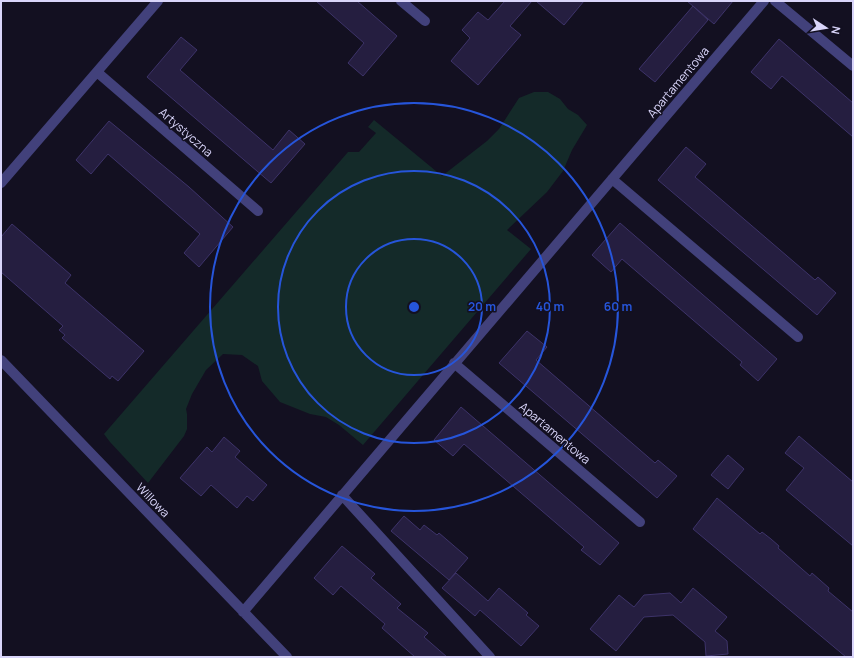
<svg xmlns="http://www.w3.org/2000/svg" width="854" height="658" font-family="Manrope,sans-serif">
<rect width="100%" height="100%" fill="#131021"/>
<!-- green -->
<path fill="#142a29" d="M534,92H548L560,99L568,109L578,115L587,125L572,150L563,171L547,192L507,230L531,249L363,445L339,425L326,417L310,414L280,402L262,381L258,366L242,355L223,354L206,370L192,394L186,409L187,414V429L184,436L148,483L110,442L104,434L348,152H359L376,133L368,127L374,120L442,176L487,141L499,129L519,98Z"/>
<!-- building -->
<path fill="#251e40" stroke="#3d3369" d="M316,1H357L397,36L363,76L348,63L364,43Z
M505,1H532L510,26L521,35L478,85L451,61L470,38L462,30L478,12L488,20Z
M536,1H584L564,25Z
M687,1H733L714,24Z
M693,6L708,20L655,82L639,69Z
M181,37L197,50L180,70L273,150L289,130L305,144L271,183L147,77Z
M779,39L853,103V137L782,76L771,89L751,72Z
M109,121L189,187L233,227L199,267L184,253L200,234L108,154L91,174L76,160Z
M686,147L706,164L695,177L815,280L818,277L836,293L817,315L658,180Z
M620,223L777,359L758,381L740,365L742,362L622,259L611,272L592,255Z
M12,224L71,275L65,283L144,351L118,381L112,376L110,379L62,338L65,335L59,330L63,326L1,272V237Z
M527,331L547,347L536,360L655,463L658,460L677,476L657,498L499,363Z
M461,407L619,543L600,565L581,550L584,547L464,444L453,456L434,440Z
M799,436L853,482V546L786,490L804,468L785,453Z
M224,437L240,451L235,457L267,485L253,501L247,496L237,508L211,485L201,496L180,478L207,447L212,452Z
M728,455L744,469L728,489L711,475Z
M717,498L760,534L762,532L771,539L779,546L778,548L810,576L812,573L829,588L828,591L853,612V657H846L693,529Z
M404,516L420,530L424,525L437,535L439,533L468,558L449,580L391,531Z
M342,546L375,574L371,578L401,604L397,608L428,633L424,637L447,657H415L382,628L385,624L341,586L333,595L314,578Z
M456,573L488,601L499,588L528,613L526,615L539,626L521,646L480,610L475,616L442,588Z
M693,588L727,617L715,631L727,641L728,654L706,656L705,642L673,615L644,617L616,651L590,629L619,595L634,607L644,595L670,593L681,603Z"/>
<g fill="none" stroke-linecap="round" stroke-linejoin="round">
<!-- street -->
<path stroke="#42417b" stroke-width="10" d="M401,1L425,21
M775,1L853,66
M97,72L258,211
M612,179L798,337
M1,183L158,1
M1,360L287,657
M454,363L640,522
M342,495L490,657
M243,612L764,1"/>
</g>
<!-- distance rings -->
<g fill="none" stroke="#2655da" stroke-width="2">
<circle cx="414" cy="307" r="68"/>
<circle cx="414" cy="307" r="136"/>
<circle cx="414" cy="307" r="204"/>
</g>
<g text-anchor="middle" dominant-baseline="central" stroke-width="3" stroke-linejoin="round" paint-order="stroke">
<!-- street labels -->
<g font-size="12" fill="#d9d5fa" stroke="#131021">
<text transform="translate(678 82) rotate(-50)">Apartamentowa</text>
<text transform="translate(186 132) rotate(41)">Artystyczna</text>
<text transform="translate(555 433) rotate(40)">Apartamentowa</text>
<text transform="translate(153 500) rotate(46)">Willowa</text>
</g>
</g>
<circle cx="414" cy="307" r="6" fill="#2655da" stroke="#131021" stroke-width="2"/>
<g font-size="12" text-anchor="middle" font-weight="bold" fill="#2655da" stroke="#131021" stroke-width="3" stroke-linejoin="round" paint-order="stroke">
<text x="482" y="311">20 m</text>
<text x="550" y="311">40 m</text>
<text x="618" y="311">60 m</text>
</g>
<!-- border -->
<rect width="854" height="658" fill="none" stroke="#d9d5fa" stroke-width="4"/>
<!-- north arrow -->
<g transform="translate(826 28) rotate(102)" stroke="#131021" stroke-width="3" paint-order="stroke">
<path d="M0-3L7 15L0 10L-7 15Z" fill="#d9d5fa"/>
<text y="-6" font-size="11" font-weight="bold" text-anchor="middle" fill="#d9d5fa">N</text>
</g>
</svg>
